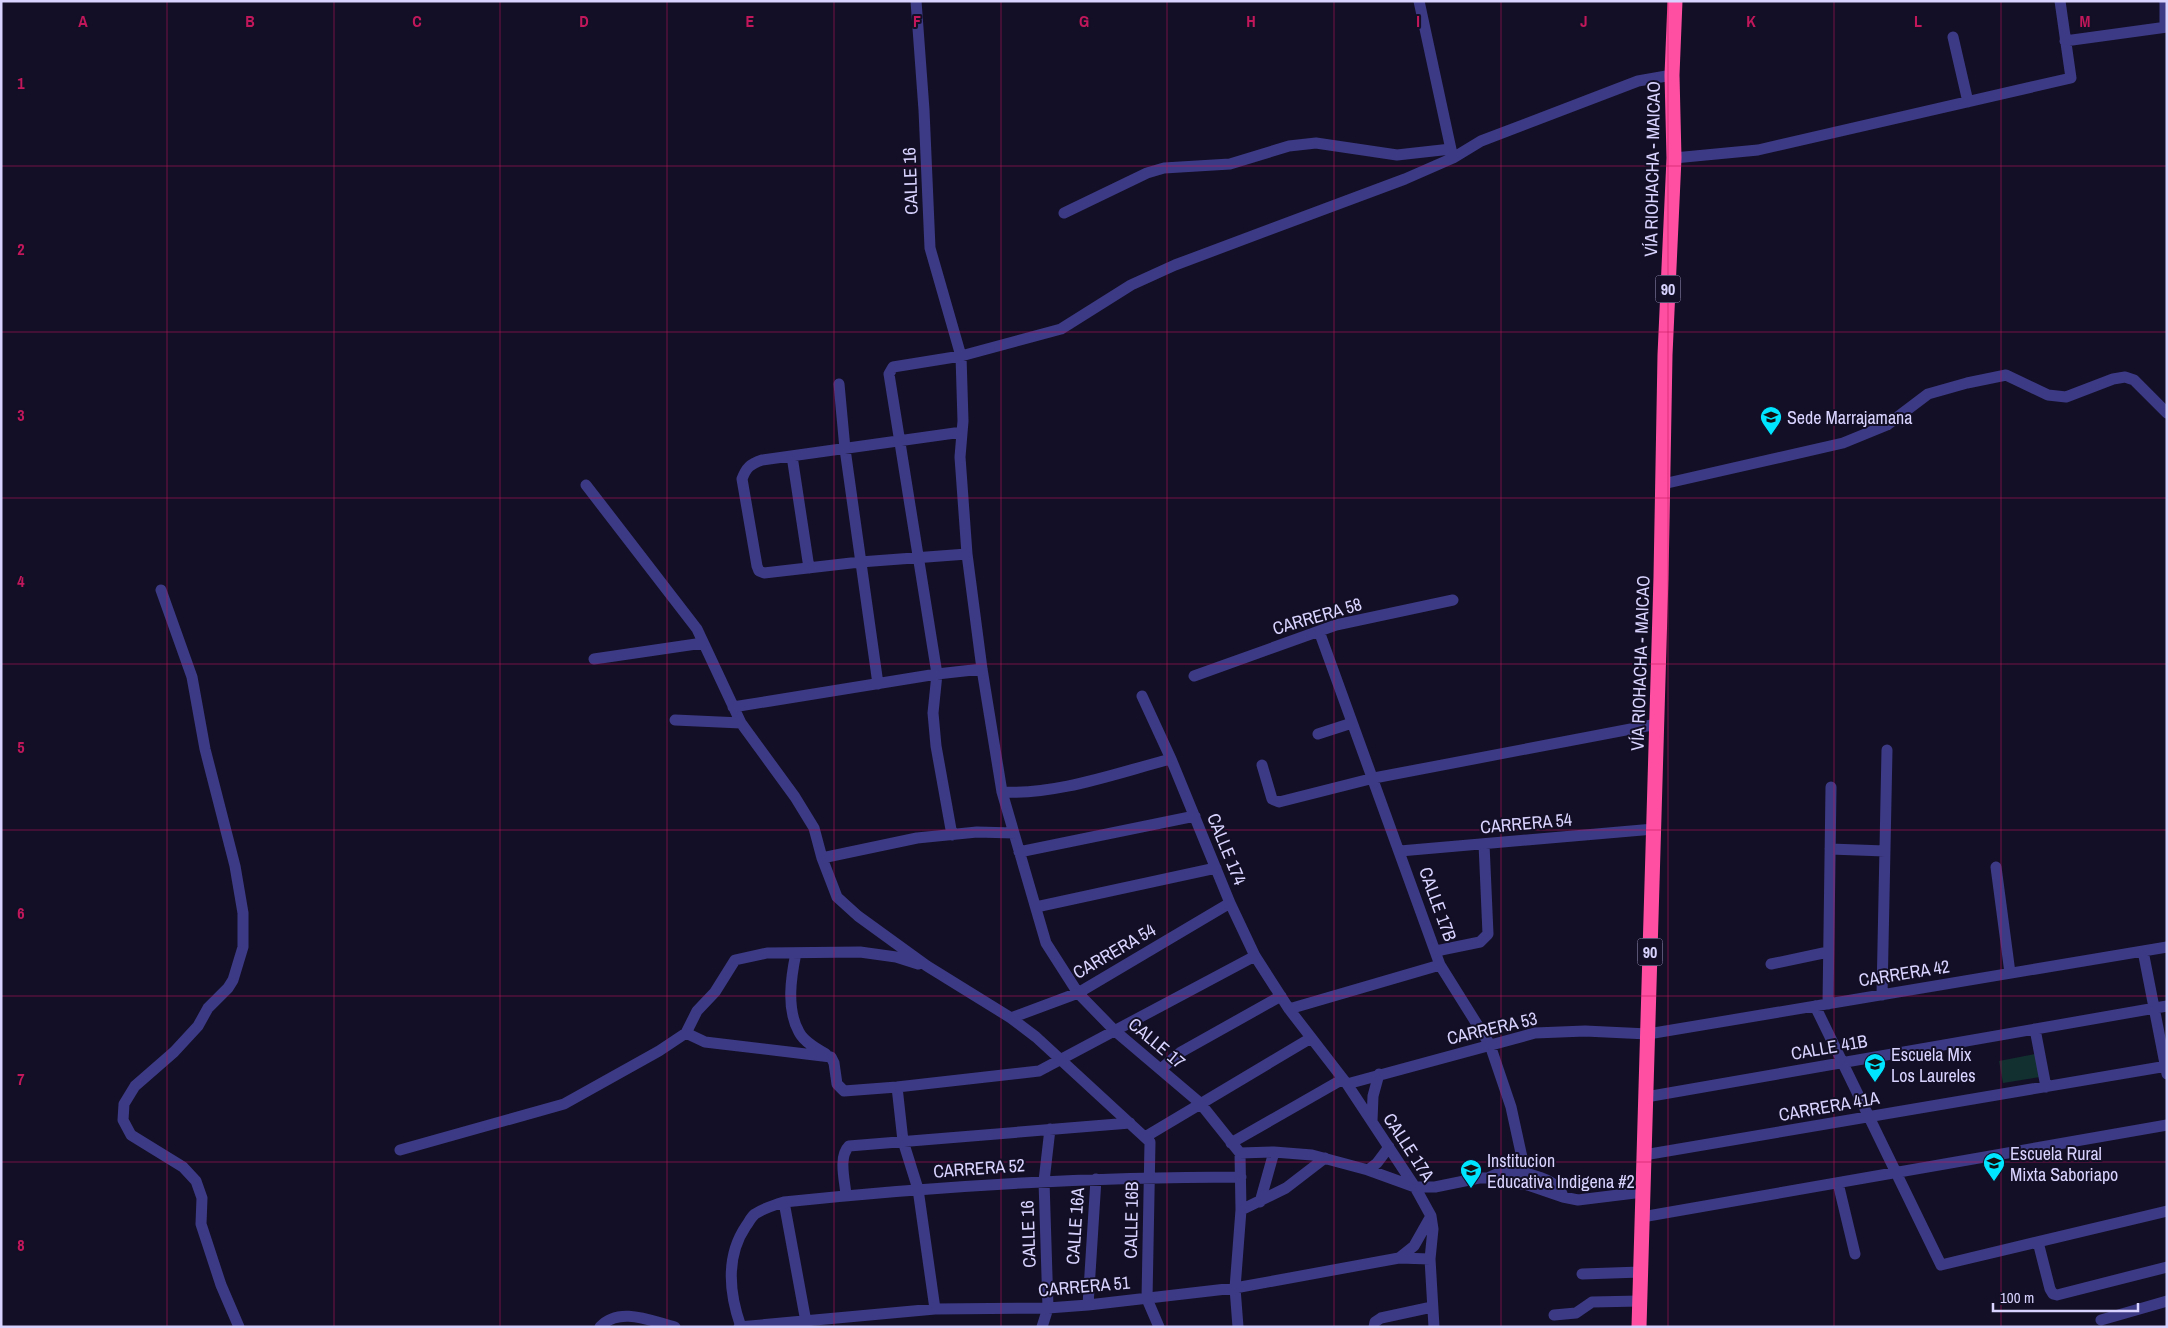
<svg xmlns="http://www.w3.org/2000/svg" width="2168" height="1328" font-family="'Archivo Narrow',sans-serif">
<rect width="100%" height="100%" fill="#130f26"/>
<!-- green -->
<path fill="#12302f" d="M2035,1054L2040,1077L2003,1083L1999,1061Z"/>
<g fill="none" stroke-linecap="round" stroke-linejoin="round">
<!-- minor -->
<path stroke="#3d3a85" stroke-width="11" d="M916,1L924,110L930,248L961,356L963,421L960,457L967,554L982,669L1002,792L1046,943L1078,993L1114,1030L1200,1103L1240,1153L1241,1210L1235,1288L1238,1327
M1419,1L1452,154
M2165,27V1
M1953,37L1968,102
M2065,41L2167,27
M1674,158L1758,150L2071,78L2060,1
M1064,213L1147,173L1164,168L1230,164L1289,146L1316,143L1397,155L1451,149
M839,384L845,449L878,684
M962,432L762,460C750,464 746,468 742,479L757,566L759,571L764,573L860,562L967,554
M792,456L809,568
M1663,484L1843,443L1887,425L1928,394L1967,383L2006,375L2048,395L2066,397L2113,379L2125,377L2134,380L2167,413
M586,485L697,629L741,723L795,797L814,828L822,858L837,897L858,916L927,966L1011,1018L1036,1037L1150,1142L1147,1299L1159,1327
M161,590L192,677L205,749L235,866L243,913V947L233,980L228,988L208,1008L198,1026L174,1052L135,1086L124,1104L123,1120L131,1135L183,1167L196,1181L202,1198L201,1224L221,1285L239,1327
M1319,631L1440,965L1490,1045L1511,1107L1528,1185
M594,659L703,643
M1194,676L1336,625L1453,600
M1142,696L1171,759L1230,903L1255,956L1289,1009L1347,1084L1415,1187L1431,1216L1433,1229L1430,1259L1434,1327
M733,707L937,674L982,669
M675,720L741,723
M1318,734L1352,723
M1262,765L1272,799L1279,802L1374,778L1657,724
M1002,792C1058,795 1116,773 1171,759
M952,835L936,746L933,713L937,674L889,374L893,367L961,356L1061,329L1131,285L1175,265L1405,179L1453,158L1481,141L1638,81L1672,75
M1830,849L1885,851
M1400,851L1654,829
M1019,852L1195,816
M822,858L917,838L977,832L1014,833
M1996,867L2010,973
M1036,907L1216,868
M1436,951L1480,942L1488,934L1484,844
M2143,951L2167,1074
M796,953C791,977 786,1009 799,1032C804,1042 817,1049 826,1054
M1771,964L1828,952
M1882,995L1887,750
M1828,1004L1831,787
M1815,1006L1941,1265L2167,1211
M1289,1009L1440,965
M1011,1018L1078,993L1230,903
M2035,1029L2046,1087
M686,1033L705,1042L831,1057L834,1063L837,1084L844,1091L897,1087L1039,1071L1255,956
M1162,1068L1181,1052L1281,996
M1347,1084L1535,1033L1585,1031L1648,1034L2167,947
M897,1087L903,1141L918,1189L935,1309
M1646,1097L2167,1006
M1372,1121L1373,1096L1379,1074
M1145,1137L1311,1038
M1231,1143L1343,1079
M400,1150L564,1104L659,1051L686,1033L697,1011L715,992L735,960L767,953L860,952L896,957L918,964
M1240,1153L1274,1152L1312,1155L1368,1170L1415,1187H1435L1479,1178H1489L1528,1185L1563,1197L1578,1200L1643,1192
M1644,1155L2167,1066
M1368,1170L1377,1163L1389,1147
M1490,1177C1496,1174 1502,1171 1509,1171C1525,1172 1560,1179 1563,1197
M1838,1183L1855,1254
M846,1195C845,1181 838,1157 849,1146L1130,1123
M784,1202L806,1322
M1260,1202L1274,1152
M1241,1210L1286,1188L1325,1158
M1642,1217L2167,1125
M2038,1242L2050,1289L2053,1294L2057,1295L2167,1267
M1399,1258L1414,1246L1431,1216
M1582,1274L1641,1272
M1088,1305L1096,1179
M1554,1315L1576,1313L1592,1302L1640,1301
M2101,1320L2167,1301
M600,1327C619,1306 651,1321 675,1327
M739,1327L935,1309L1048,1308L1088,1305L1235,1288L1399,1258L1430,1259
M741,1327C729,1293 725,1257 746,1226C749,1222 751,1217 755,1214C764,1208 774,1205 784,1202C936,1186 1088,1177 1241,1177
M1042,1327L1048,1308L1044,1181L1050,1129
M1374,1327L1375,1322L1381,1318L1432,1307"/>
<!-- highway -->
<path stroke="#ff4fa3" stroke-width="15" d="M1639,1327L1661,577L1665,355L1674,158L1672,75L1675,1"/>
</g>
<!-- grid -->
<path fill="none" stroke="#c2185b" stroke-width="1" stroke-opacity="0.55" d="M167,1V1327M334,1V1327M500,1V1327M667,1V1327M834,1V1327M1001,1V1327M1167,1V1327M1334,1V1327M1501,1V1327M1668,1V1327M1834,1V1327M2001,1V1327M1,166H2167M1,332H2167M1,498H2167M1,664H2167M1,830H2167M1,996H2167M1,1162H2167"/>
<!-- icons -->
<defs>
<g id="school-pin" transform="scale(1.125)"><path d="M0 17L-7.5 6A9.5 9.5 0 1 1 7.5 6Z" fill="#00e5ff" stroke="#130f26"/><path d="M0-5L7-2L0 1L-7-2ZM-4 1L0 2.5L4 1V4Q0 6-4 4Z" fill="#111"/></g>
</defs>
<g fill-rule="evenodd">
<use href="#school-pin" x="1771" y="417"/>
<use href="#school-pin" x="1875" y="1064"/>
<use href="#school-pin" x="1994" y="1163"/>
<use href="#school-pin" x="1471" y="1170"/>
</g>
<g text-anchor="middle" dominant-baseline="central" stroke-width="4" stroke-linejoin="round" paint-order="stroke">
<!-- shield labels -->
<g fill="#130f26" stroke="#9e99be" stroke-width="1">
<rect x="1655.5" y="275.5" width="25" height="27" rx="4"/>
<rect x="1637.5" y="938.5" width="25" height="27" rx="4"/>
</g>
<g font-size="16" font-weight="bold" fill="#d9d4ff">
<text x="1668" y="289">90</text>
<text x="1650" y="952">90</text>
</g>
<!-- street labels -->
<g font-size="18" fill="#d9d4ff" stroke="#130f26">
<text transform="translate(1652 169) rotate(-89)">VÍA RIOHACHA - MAICAO</text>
<text transform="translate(910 181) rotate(-92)">CALLE 16</text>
<text transform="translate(1317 616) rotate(-16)">CARRERA 58</text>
<text transform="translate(1640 663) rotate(-88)">VÍA RIOHACHA - MAICAO</text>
<text transform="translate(1526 823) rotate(-5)">CARRERA 54</text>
<text transform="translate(1227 849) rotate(68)">CALLE 174</text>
<text transform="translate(1438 904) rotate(70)">CALLE 17B</text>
<text transform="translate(1114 951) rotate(-30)">CARRERA 54</text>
<text transform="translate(1904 973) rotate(-9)">CARRERA 42</text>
<text transform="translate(1492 1028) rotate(-13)">CARRERA 53</text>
<text transform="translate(1157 1043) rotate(40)">CALLE 17</text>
<text transform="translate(1829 1047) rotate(-10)">CALLE 41B</text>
<text transform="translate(1829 1106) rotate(-10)">CARRERA 41A</text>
<text transform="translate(1409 1147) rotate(57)">CALLE 17A</text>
<text transform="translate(979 1168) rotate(-4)">CARRERA 52</text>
<text transform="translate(1131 1220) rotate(-89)">CALLE 16B</text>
<text transform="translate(1075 1226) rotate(-86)">CALLE 16A</text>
<text transform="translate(1028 1234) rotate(-92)">CALLE 16</text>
<text transform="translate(1084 1286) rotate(-5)">CARRERA 51</text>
</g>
<!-- poi labels -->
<g font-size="18" fill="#d9d4ff" stroke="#130f26" text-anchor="start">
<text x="1787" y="417">Sede Marrajamana</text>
<text x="1891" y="1054">Escuela Mix<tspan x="1891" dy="21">Los Laureles</tspan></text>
<text x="2010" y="1153">Escuela Rural<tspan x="2010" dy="21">Mixta Saboriapo</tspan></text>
<text x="1487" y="1160">Institucion<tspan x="1487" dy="21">Educativa Indigena #2</tspan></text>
</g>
</g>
<g font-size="16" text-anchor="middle" font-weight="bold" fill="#c2185b" stroke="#130f26" stroke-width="4" stroke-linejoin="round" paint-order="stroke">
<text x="83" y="27">A</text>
<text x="250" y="27">B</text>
<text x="417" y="27">C</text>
<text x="584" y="27">D</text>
<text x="750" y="27">E</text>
<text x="917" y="27">F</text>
<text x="1084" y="27">G</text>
<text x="1251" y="27">H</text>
<text x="1418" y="27">I</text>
<text x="1584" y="27">J</text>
<text x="1751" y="27">K</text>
<text x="1918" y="27">L</text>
<text x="2085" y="27">M</text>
<text x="21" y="89">1</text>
<text x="21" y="255">2</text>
<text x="21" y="421">3</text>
<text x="21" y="587">4</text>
<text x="21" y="753">5</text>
<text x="21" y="919">6</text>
<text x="21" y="1085">7</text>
<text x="21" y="1251">8</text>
</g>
<!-- border -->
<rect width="2168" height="1328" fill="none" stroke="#d9d4ff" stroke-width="5"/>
<!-- scale -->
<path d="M1993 1303v8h145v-8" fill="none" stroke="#d9d4ff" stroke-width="2.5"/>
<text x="2000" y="1303" font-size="15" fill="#d9d4ff" stroke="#130f26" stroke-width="4" paint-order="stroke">100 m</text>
</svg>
